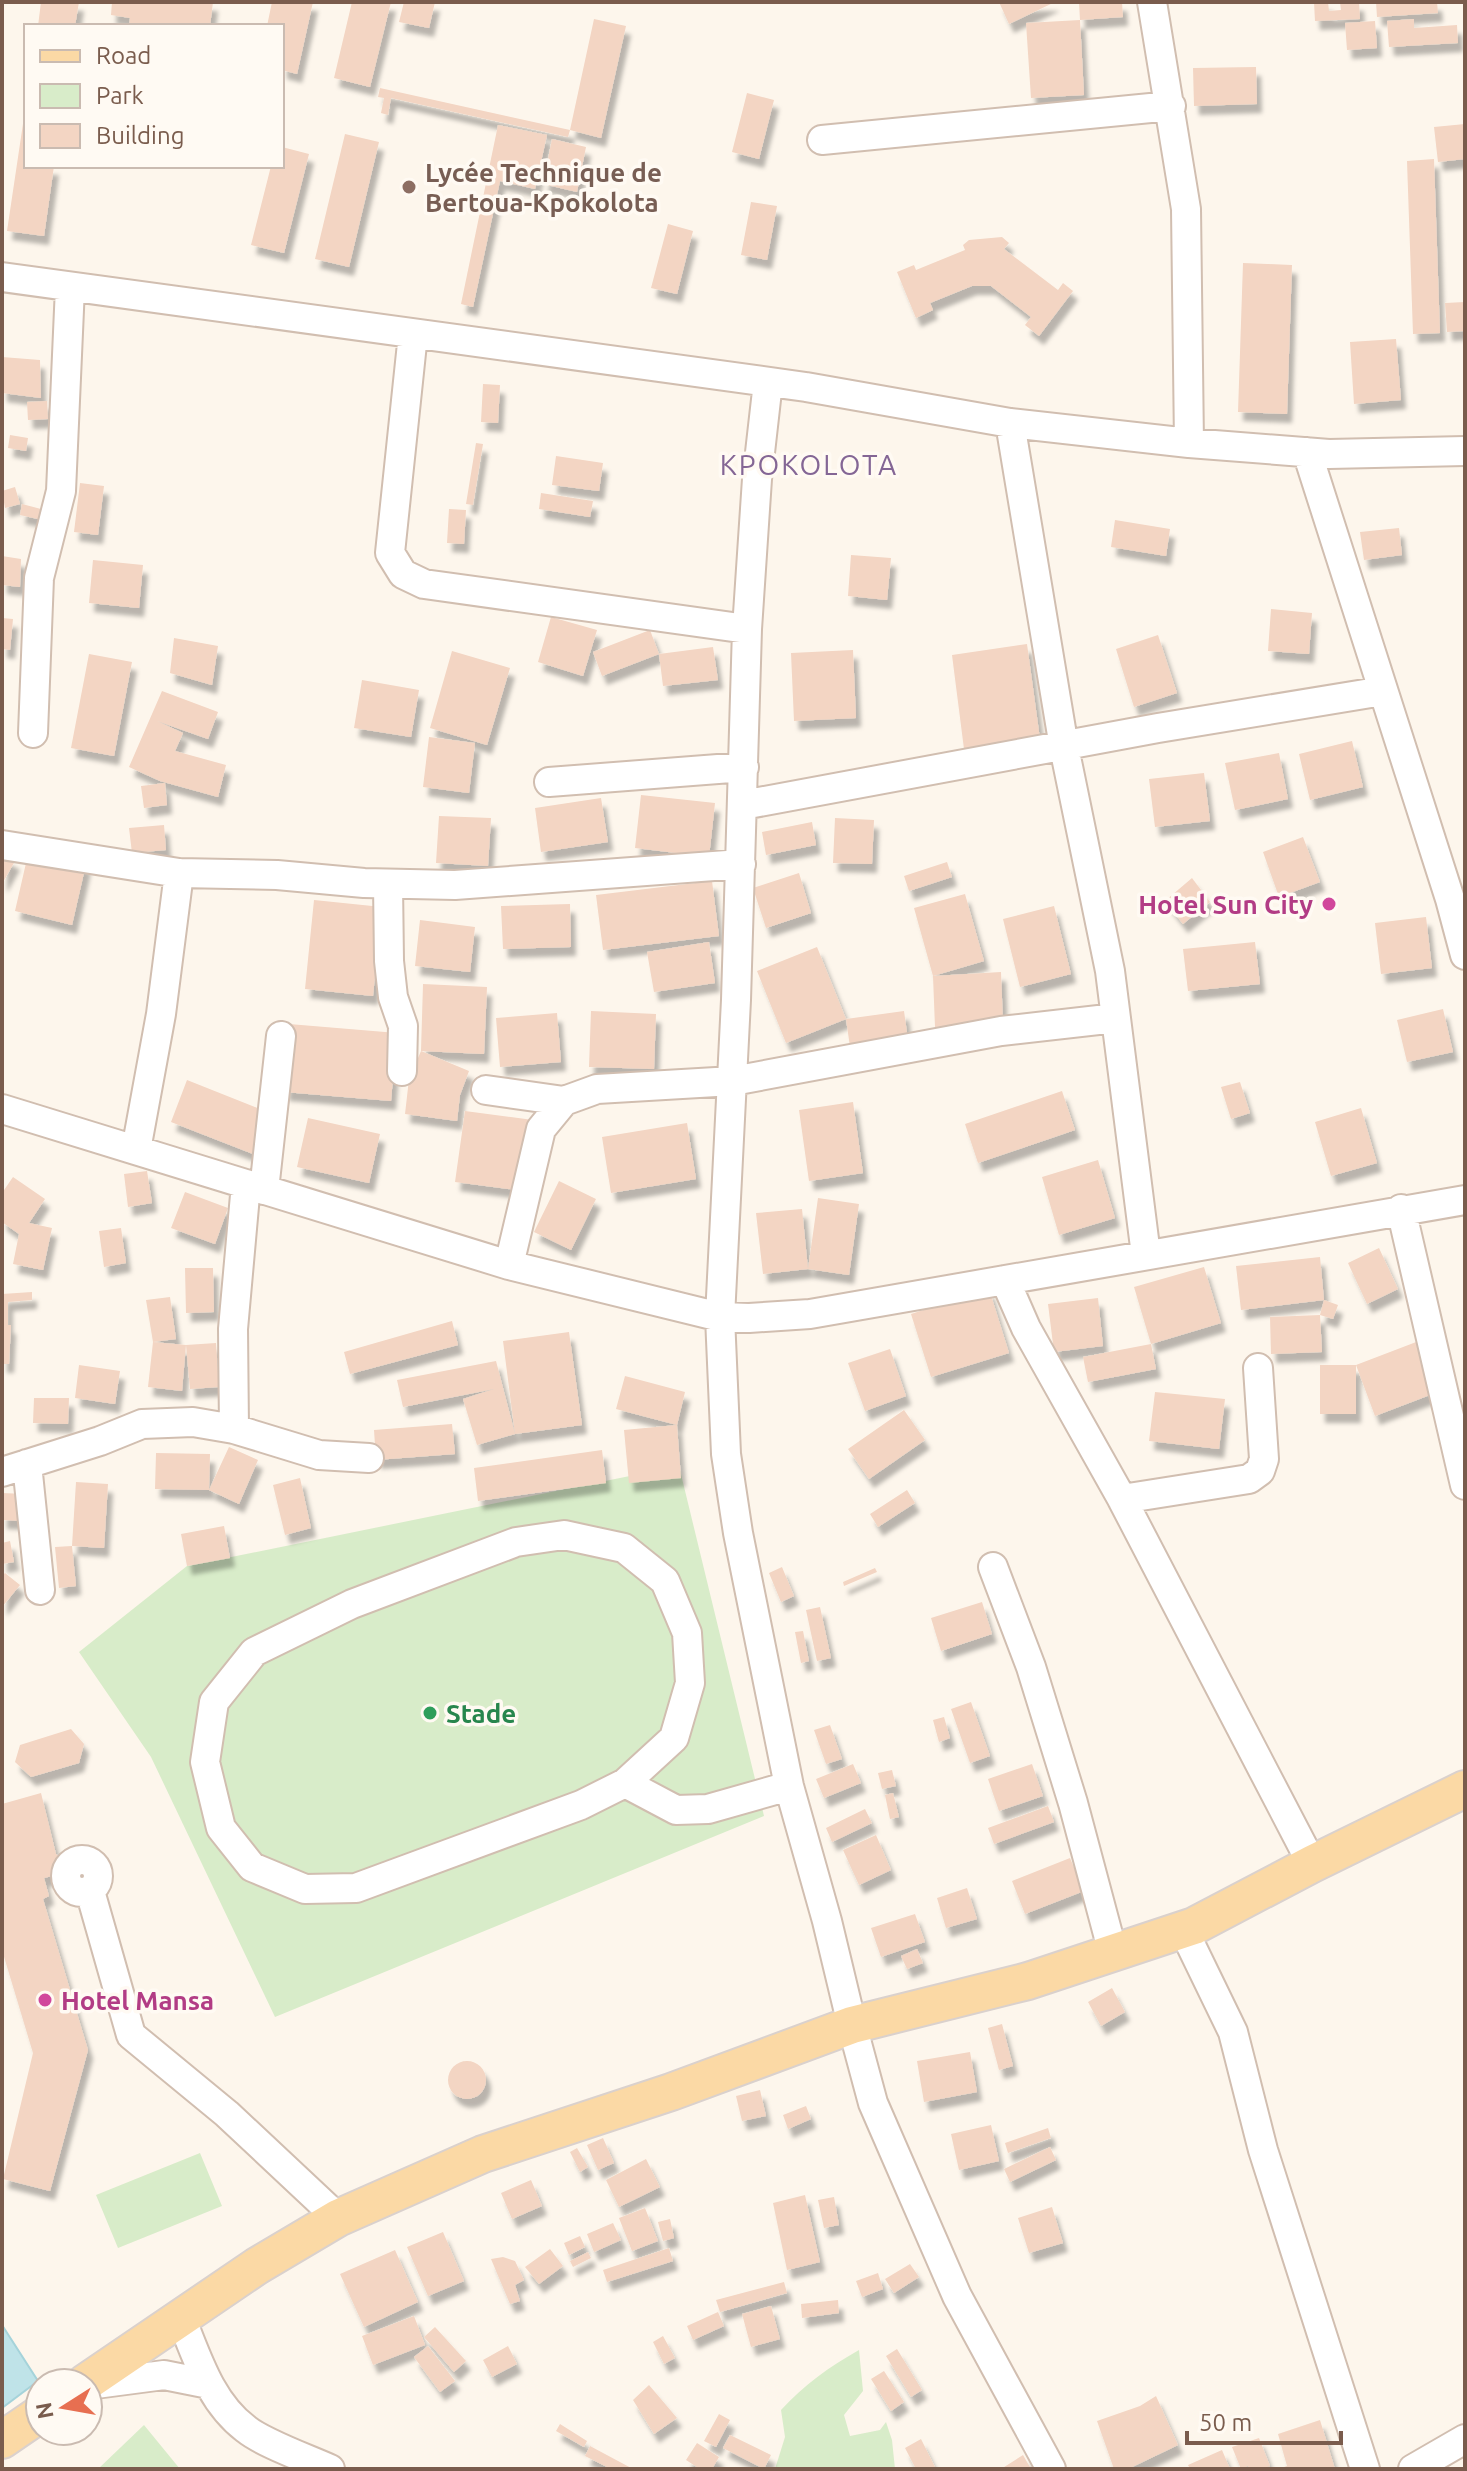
<svg xmlns="http://www.w3.org/2000/svg" width="1467" height="2471" font-family="Ubuntu,sans-serif">
<defs>
<filter id="shadow"><feDropShadow dx="5" dy="9" stdDeviation="2" flood-color="#0004"/></filter>
</defs>
<rect width="100%" height="100%" fill="#fdf6ec"/>
<!-- green -->
<path fill="#d8ecc9" d="M679,1466L764,1816L275,2017L151,1757L79,1652L187,1566Z
M200,2153L222,2206L118,2248L96,2195Z
M859,2350L863,2391L844,2415L850,2436L880,2430L886,2422L892,2440L895,2469H775L785,2437L781,2410C804,2385 829,2367 859,2350Z
M144,2425L180,2469H98Z"/>
<!-- water -->
<path fill="#bfe3e8" stroke="#a5d3da" stroke-width="2" d="M2,2325L38,2381L2,2408Z"/>
<!-- building -->
<path fill="#f3d5c3" filter="url(#shadow)" d="M41,2H79L75,26H38Z
M112,2H213L210,26H129L130,18L111,15Z
M272,2H313L297,74L282,70V26H267Z
M352,2H391L370,87L334,78Z
M404,2H435L429,28L399,22Z
M999,2H1055L1009,24Z
M1079,2H1122L1123,17L1080,20L1084,95L1031,98L1026,23L1080,20Z
M1314,2H1328L1329,11L1341,10L1340,2H1359L1360,19L1315,21Z
M1376,2H1437L1438,13L1377,17Z
M594,19L626,26L601,138L570,130Z
M1414,19V28L1457,25L1458,43L1389,47L1387,21Z
M1375,21L1377,48L1347,50L1345,23Z
M1256,67L1257,104L1194,106L1193,68Z
M380,88L570,130L568,137L391,98L388,115L381,113L384,98L378,97Z
M747,93L774,100L759,159L732,152Z
M24,117L26,166H54L44,236L7,231Z
M1465,124V159L1438,162L1434,127Z
M498,125L547,135L535,189L500,181L473,307L461,304Z
M345,134L379,142L349,267L315,259Z
M552,139L586,147L577,192L543,184Z
M282,147L309,154L284,253L251,245L271,166H282Z
M1434,159L1440,333L1413,334L1407,161Z
M751,202L777,206L767,260L741,255Z
M668,224L693,231L677,294L651,288Z
M1002,237L1009,243L1004,249L1058,290L1063,283L1073,291L1039,336L1025,325L1031,317L991,286H972L930,303L933,310L916,318L897,272L914,265L916,270L965,250L963,245L969,240Z
M1243,263L1292,265L1287,414L1238,412Z
M1465,302V331L1447,332L1445,303Z
M1396,339L1401,400L1354,404L1350,342Z
M2,357L40,360L41,398L2,393Z
M483,384L500,385L498,423L481,422Z
M47,401L48,419L28,420L27,402Z
M10,435L28,438L26,451L8,448Z
M476,443L483,444L473,505L466,504Z
M556,456L603,463L599,491L552,485Z
M80,483L104,486L98,535L74,532Z
M15,487L20,504L5,508L2,491Z
M541,493L593,501L590,517L539,509Z
M22,504L41,509L38,519L20,515Z
M449,509L466,510L464,544L447,543Z
M1115,520L1170,529L1166,556L1111,547Z
M1399,528L1402,555L1364,560L1360,532Z
M851,555L891,558L887,600L848,596Z
M2,556L21,559L20,587L2,585Z
M93,560L143,565L139,608L89,603Z
M1271,609L1312,613L1309,654L1268,651Z
M551,617L597,630L583,676L538,662Z
M2,618L13,619L10,650L2,649Z
M650,630L659,654L602,676L593,652Z
M1158,635L1177,693L1134,707L1116,649Z
M174,638L218,646L212,685L170,673Z
M1027,644L1040,739L964,749L952,655Z
M713,647L718,680L663,686L659,654Z
M853,650L856,718L794,721L791,653Z
M452,651L510,668L487,745L430,728Z
M89,654L132,662L114,756L71,748Z
M362,680L419,690L411,737L354,728Z
M162,691L218,712L208,739L157,721L183,733L175,751L226,765L218,797L160,781L129,767Z
M429,737L475,743L469,793L423,787Z
M1352,741L1363,787L1310,800L1299,754Z
M1279,753L1288,799L1235,810L1225,763Z
M1204,773L1210,821L1155,827L1149,779Z
M165,783L167,805L144,808L141,786Z
M641,795L715,803L709,857L635,848Z
M601,798L608,842L541,852L535,808Z
M439,816L491,818L488,866L436,863Z
M835,818L874,820L872,864L833,863Z
M812,822L816,845L766,855L762,832Z
M164,825L166,850L132,853L129,828Z
M1303,837L1320,882L1279,897L1263,852Z
M29,850L86,864L72,925L15,911Z
M2,854L15,861L2,884Z
M947,862L952,877L909,891L904,876Z
M799,873L811,913L766,928L753,888Z
M1192,878L1210,902L1183,924L1165,901Z
M712,881L719,936L603,950L596,895Z
M965,894L984,961L933,976L914,908Z
M314,900L382,907L373,996L305,989Z
M570,904L571,947L503,949L501,906Z
M1054,906L1071,974L1020,987L1003,919Z
M1426,917L1432,968L1381,974L1375,923Z
M420,920L475,927L470,972L415,966Z
M709,942L715,983L654,992L647,952Z
M1255,942L1260,984L1188,991L1183,949Z
M817,947L846,1019L786,1043L757,971Z
M1001,972L1003,1024L935,1027L933,976Z
M423,984L487,987L484,1054L421,1051Z
M1443,1009L1453,1052L1407,1062L1397,1020Z
M591,1011L656,1014L654,1069L589,1067Z
M904,1011L908,1040L850,1047L846,1019Z
M557,1013L561,1062L500,1067L496,1018Z
M289,1024L397,1033L391,1101L284,1092Z
M421,1051L469,1071L460,1095L457,1121L405,1114L409,1079Z
M187,1080L270,1113L253,1154L171,1122Z
M1240,1082L1250,1113L1231,1119L1221,1087Z
M1062,1091L1075,1130L978,1163L965,1124Z
M853,1102L863,1173L809,1181L799,1110Z
M1361,1108L1377,1163L1331,1176L1315,1122Z
M465,1111L533,1120L524,1191L455,1182Z
M308,1118L380,1134L369,1183L297,1167Z
M687,1123L696,1179L611,1193L602,1137Z
M1098,1160L1115,1218L1059,1235L1042,1177Z
M147,1171L152,1203L128,1207L124,1174Z
M13,1177L45,1199L29,1223L52,1228L43,1270L13,1264L19,1234L2,1222V1193Z
M559,1181L596,1199L571,1250L534,1232Z
M185,1192L228,1208L215,1244L171,1228Z
M818,1198L859,1204L849,1275L808,1269L763,1274L756,1213L802,1209L808,1269Z
M121,1228L126,1263L104,1267L99,1231Z
M1379,1248L1398,1289L1367,1304L1348,1263Z
M1320,1257L1324,1300L1338,1305L1333,1319L1320,1315L1324,1300L1241,1310L1236,1266Z
M1204,1267L1221,1323L1151,1344L1156,1369L1088,1382L1083,1357L1151,1344L1134,1287Z
M185,1268H213L214,1312L186,1313Z
M989,1289L1009,1353L931,1377L911,1314Z
M32,1292V1300L8,1302V1325H11L9,1364H2V1294Z
M170,1297L176,1339L153,1342L146,1300Z
M1098,1298L1103,1346L1054,1352L1048,1304Z
M1320,1315L1322,1352L1271,1354L1270,1317Z
M452,1321L458,1345L350,1374L344,1352Z
M569,1332L582,1425L515,1434L477,1445L463,1399L494,1389L403,1407L397,1380L496,1361L515,1434L503,1341Z
M1424,1339L1443,1390L1375,1416L1356,1365V1414H1320V1365H1356Z
M153,1342L186,1345L216,1343L219,1387L190,1389L186,1345L182,1391L148,1387Z
M890,1349L906,1396L865,1411L848,1363Z
M79,1365L120,1371L115,1404L75,1398Z
M625,1376L685,1392L677,1425L681,1478L629,1483L624,1430L677,1425L616,1409Z
M1155,1392L1225,1399L1219,1449L1149,1441Z
M34,1398H69L68,1424L33,1423Z
M904,1410L925,1440L869,1479L848,1449Z
M452,1424L455,1454L376,1460L374,1430Z
M229,1447L258,1460L239,1504L209,1490Z
M602,1450L606,1483L478,1501L474,1468Z
M156,1453L210,1454L209,1490L155,1489Z
M300,1478L311,1528L285,1535L273,1485Z
M76,1482L108,1484L104,1548L72,1546Z
M907,1490L915,1503L878,1527L870,1514Z
M2,1493L25,1494L23,1521L2,1520Z
M224,1526L230,1558L187,1566L181,1534Z
M10,1541L14,1562L2,1564V1543Z
M72,1546L76,1586L59,1588L55,1547Z
M782,1567L794,1596L781,1602L769,1573Z
M875,1568L877,1572L844,1586L843,1582Z
M5,1573L20,1585L2,1607V1576Z
M982,1602L992,1634L941,1651L931,1618Z
M820,1607L831,1658L817,1661L806,1610Z
M803,1631L809,1661L801,1663L795,1632Z
M971,1702L990,1756L970,1763L951,1709Z
M944,1717L950,1738L939,1742L933,1720Z
M830,1725L842,1759L826,1764L814,1730Z
M71,1729L84,1744L79,1763L31,1777L15,1762L20,1745Z
M853,1764L861,1783L824,1798L816,1779Z
M1032,1764L1043,1796L999,1811L988,1779Z
M892,1770L896,1786L882,1789L878,1773Z
M41,1793L56,1854L74,1868L73,1877L56,1875L44,1878L49,1896L43,1899L88,2050L50,2191L3,2179L33,2053L2,1950V1804Z
M893,1793L899,1817L890,1819L885,1795Z
M1048,1806L1054,1822L994,1844L988,1828Z
M865,1809L872,1823L832,1842L826,1828Z
M876,1835L891,1870L859,1885L843,1850Z
M1070,1858L1084,1891L1025,1914L1012,1881Z
M967,1888L977,1919L946,1928L937,1898Z
M915,1914L925,1942L881,1957L871,1928Z
M917,1949L923,1963L907,1969L901,1956Z
M1112,1988L1125,2012L1101,2026L1088,2002Z
M1002,2024L1013,2066L999,2070L988,2028Z
M970,2052L977,2092L924,2102L917,2061Z
M448 2080a19 19 0 1 1 38 0a19 19 0 1 1-38 0Z
M760,2090L766,2116L742,2121L736,2096Z
M806,2106L811,2119L788,2129L783,2115Z
M991,2125L999,2161L959,2170L951,2134Z
M1048,2128L1051,2138L1008,2153L1005,2143Z
M603,2138L614,2163L598,2170L587,2145Z
M1050,2147L1056,2160L1010,2182L1004,2169Z
M577,2148L588,2167L580,2172L570,2152Z
M646,2159L660,2187L619,2207L606,2180Z
M531,2180L542,2206L512,2219L501,2193Z
M805,2195L820,2262L787,2270L773,2203Z
M834,2197L839,2225L824,2228L818,2200Z
M1052,2207L1063,2243L1029,2253L1018,2218Z
M645,2208L658,2241L632,2251L619,2218Z
M670,2219L674,2238L663,2241L658,2222Z
M613,2223L621,2240L594,2252L587,2234Z
M443,2232L464,2281L428,2296L407,2247Z
M580,2236L585,2247L569,2255L564,2243Z
M669,2248L673,2261L607,2282L603,2270Z
M550,2249L563,2266L539,2284L525,2267Z
M395,2250L418,2302L364,2327L340,2274Z
M588,2252L591,2258L573,2267L570,2261Z
M503,2257L515,2261L524,2280L515,2285L520,2301L510,2304L491,2259Z
M910,2264L919,2277L894,2293L885,2279Z
M878,2273L883,2289L862,2297L856,2281Z
M784,2282L787,2293L720,2312L716,2300Z
M838,2300L839,2313L802,2318L801,2304Z
M771,2306L780,2339L751,2347L742,2314Z
M718,2312L724,2326L693,2340L687,2326Z
M414,2316L425,2345L373,2365L362,2336Z
M435,2327L466,2361L454,2372L424,2337Z
M663,2336L675,2358L664,2364L653,2342Z
M428,2346L455,2381L440,2392L414,2357Z
M508,2346L517,2364L492,2377L483,2360Z
M897,2349L922,2390L911,2397L886,2356Z
M884,2371L904,2402L891,2411L871,2379Z
M649,2385L677,2418L654,2434L633,2400Z
M1156,2396L1178,2445L1128,2469H1114L1097,2421L1140,2406Z
M719,2414L730,2420L716,2447L704,2441Z
M1320,2420L1335,2469H1279L1287,2466L1278,2434Z
M560,2424L587,2441L584,2447L556,2431Z
M730,2435L771,2455L764,2469L723,2448Z
M1259,2438L1270,2466L1261,2469H1249L1248,2466L1241,2469L1232,2447Z
M921,2439L936,2469H916L905,2448Z
M697,2443L719,2457L712,2469H700L686,2460Z
M590,2446L633,2469H611L585,2456Z
M1222,2450L1230,2469H1190L1188,2465Z
M1023,2455L1031,2469H1001Z"/>
<g fill="none" stroke-linecap="round" stroke-linejoin="round">
<!-- minor casing -->
<g stroke="#d1beb0" stroke-width="32">
<path id="minor" d="M1152,2L1186,209L1189,443
M822,140L1171,106
M2,277L806,387L1010,423L1189,443L1329,454L1465,451
M413,334L390,553L403,574L424,584L747,629
M768,382L757,479L747,629L736,1000L720,1317L726,1454L738,1533L789,1786L827,1921L852,2025L873,2103L957,2296L1051,2469
M1010,423L1064,747L1110,971L1146,1255
M1307,452L1450,899L1465,955
M33,733L39,578L61,491L70,287
M549,782L744,767
M743,805L1158,728L1383,691
M2,845L179,873L277,875L364,883L455,885L741,864
M388,884L389,961L393,997L403,1026L402,1071
M486,1090L564,1101
M2,1109L509,1265L720,1317L749,1318L810,1314L1465,1200
M136,1150L161,1014L179,873
M264,1190L281,1036
M1401,1209L1465,1485
M509,1265L541,1129L564,1101L597,1089L733,1081L1001,1031L1116,1018
M1005,1280L1026,1328L1122,1499L1312,1864
M234,1429L233,1329L246,1184
M27,1464L40,1590
M2,1472L100,1441L142,1424L193,1422L234,1429L319,1455L369,1458
M1122,1499L1249,1479L1260,1471L1264,1459L1258,1368
M564,1535L624,1548L665,1581L687,1633L690,1683L674,1738L625,1783L581,1805L356,1888L305,1889L252,1867L221,1828L205,1762L214,1702L254,1652L352,1604L516,1542Z
M993,1567L1031,1667L1073,1803L1113,1953
M625,1783L676,1810L708,1809L789,1786
M66 1876a16 16 0 1 1 32 0a16 16 0 1 1-32 0Z
M90,1891L131,2035L227,2114L338,2218
M1183,1929L1233,2032L1263,2150L1365,2469
M181,2318C197,2357 210,2402 246,2429C263,2443 308,2459 330,2469
M88,2385L164,2375L209,2384
M1413,2469L1465,2439"/>
</g>
<!-- major casing -->
<g stroke="#dad1cd" stroke-width="40">
<path id="major" d="M85,2383L257,2266L338,2218L483,2154L671,2092L852,2025L1028,1981L1194,1926L1312,1864L1465,1789
M2,2440L40,2414"/>
</g>
<!-- minor -->
<use href="#minor" stroke="#fff" stroke-width="28"/>
<!-- major -->
<use href="#major" stroke="#fbd9a5" stroke-width="36"/>
</g>
<!-- markers -->
<circle fill="#8d6e63" stroke="#fffaf3" stroke-width="3" cx="409" cy="187" r="8"/>
<g fill="#d1479c" stroke="#fffaf3" stroke-width="3">
<circle cx="1329" cy="904" r="8"/>
<circle cx="45" cy="2000" r="8"/>
</g>
<circle fill="#2e9e5b" stroke="#fffaf3" stroke-width="3" cx="430" cy="1713" r="8"/>
<g text-anchor="middle" dominant-baseline="central" stroke-width="7" stroke-linejoin="round" paint-order="stroke">
<!-- education labels -->
<g font-size="26" font-weight="bold" fill="#785e54" stroke="#fffaf3" text-anchor="start">
<text x="425" y="172">Lycée Technique de<tspan x="425" dy="30">Bertoua-Kpokolota</tspan></text>
</g>
<!-- hotel labels -->
<g font-size="26" font-weight="bold" fill="#b23c85" stroke="#fffaf3" text-anchor="end">
<text x="1313" y="904">Hotel Sun City</text>
<text x="61" y="2000" text-anchor="start">Hotel Mansa</text>
</g>
<!-- leisure labels -->
<g font-size="26" font-weight="bold" fill="#27864d" stroke="#fffaf3" text-anchor="start">
<text x="446" y="1713">Stade</text>
</g>
<!-- neighbourhood labels -->
<g font-size="28" letter-spacing="2" fill="#846695" stroke="#fffaf3">
<text x="809" y="464">KPOKOLOTA</text>
</g>
</g>
<!-- border -->
<rect width="1467" height="2471" fill="none" stroke="#7a5c4d" stroke-width="8"/>
<!-- legend -->
<rect x="24" y="24" width="260" height="144" fill="#fffaf3" stroke="#cabbb1" stroke-width="2"/>
<rect x="40" y="50" width="40" height="12" fill="#fbd9a5" stroke="#cabbb1" stroke-width="2"/>
<text x="96" y="64" font-size="24" fill="#7a5c4d">Road</text>
<rect x="40" y="84" width="40" height="24" fill="#d8ecc9" stroke="#cabbb1" stroke-width="2"/>
<text x="96" y="104" font-size="24" fill="#7a5c4d">Park</text>
<rect x="40" y="124" width="40" height="24" fill="#f3d5c3" stroke="#cabbb1" stroke-width="2"/>
<text x="96" y="144" font-size="24" fill="#7a5c4d">Building</text>
<!-- north arrow -->
<g transform="translate(64 2407) rotate(259)"><circle r="38" fill="#fffaf3" stroke="#cabbb1" stroke-width="2"/>
<path d="M0-6L14 30L0 20L-14 30Z" fill="#e76f51"/>
<text y="-12" font-size="22" font-weight="bold" text-anchor="middle" fill="#7a5c4d">N</text>
</g>
<!-- scale -->
<path d="M1187 2431v12h154v-12" fill="none" stroke="#7a5c4d" stroke-width="4"/>
<text x="1199" y="2431" font-size="24" fill="#7a5c4d" stroke="#fffaf3" stroke-width="6" paint-order="stroke">50 m</text>
</svg>
